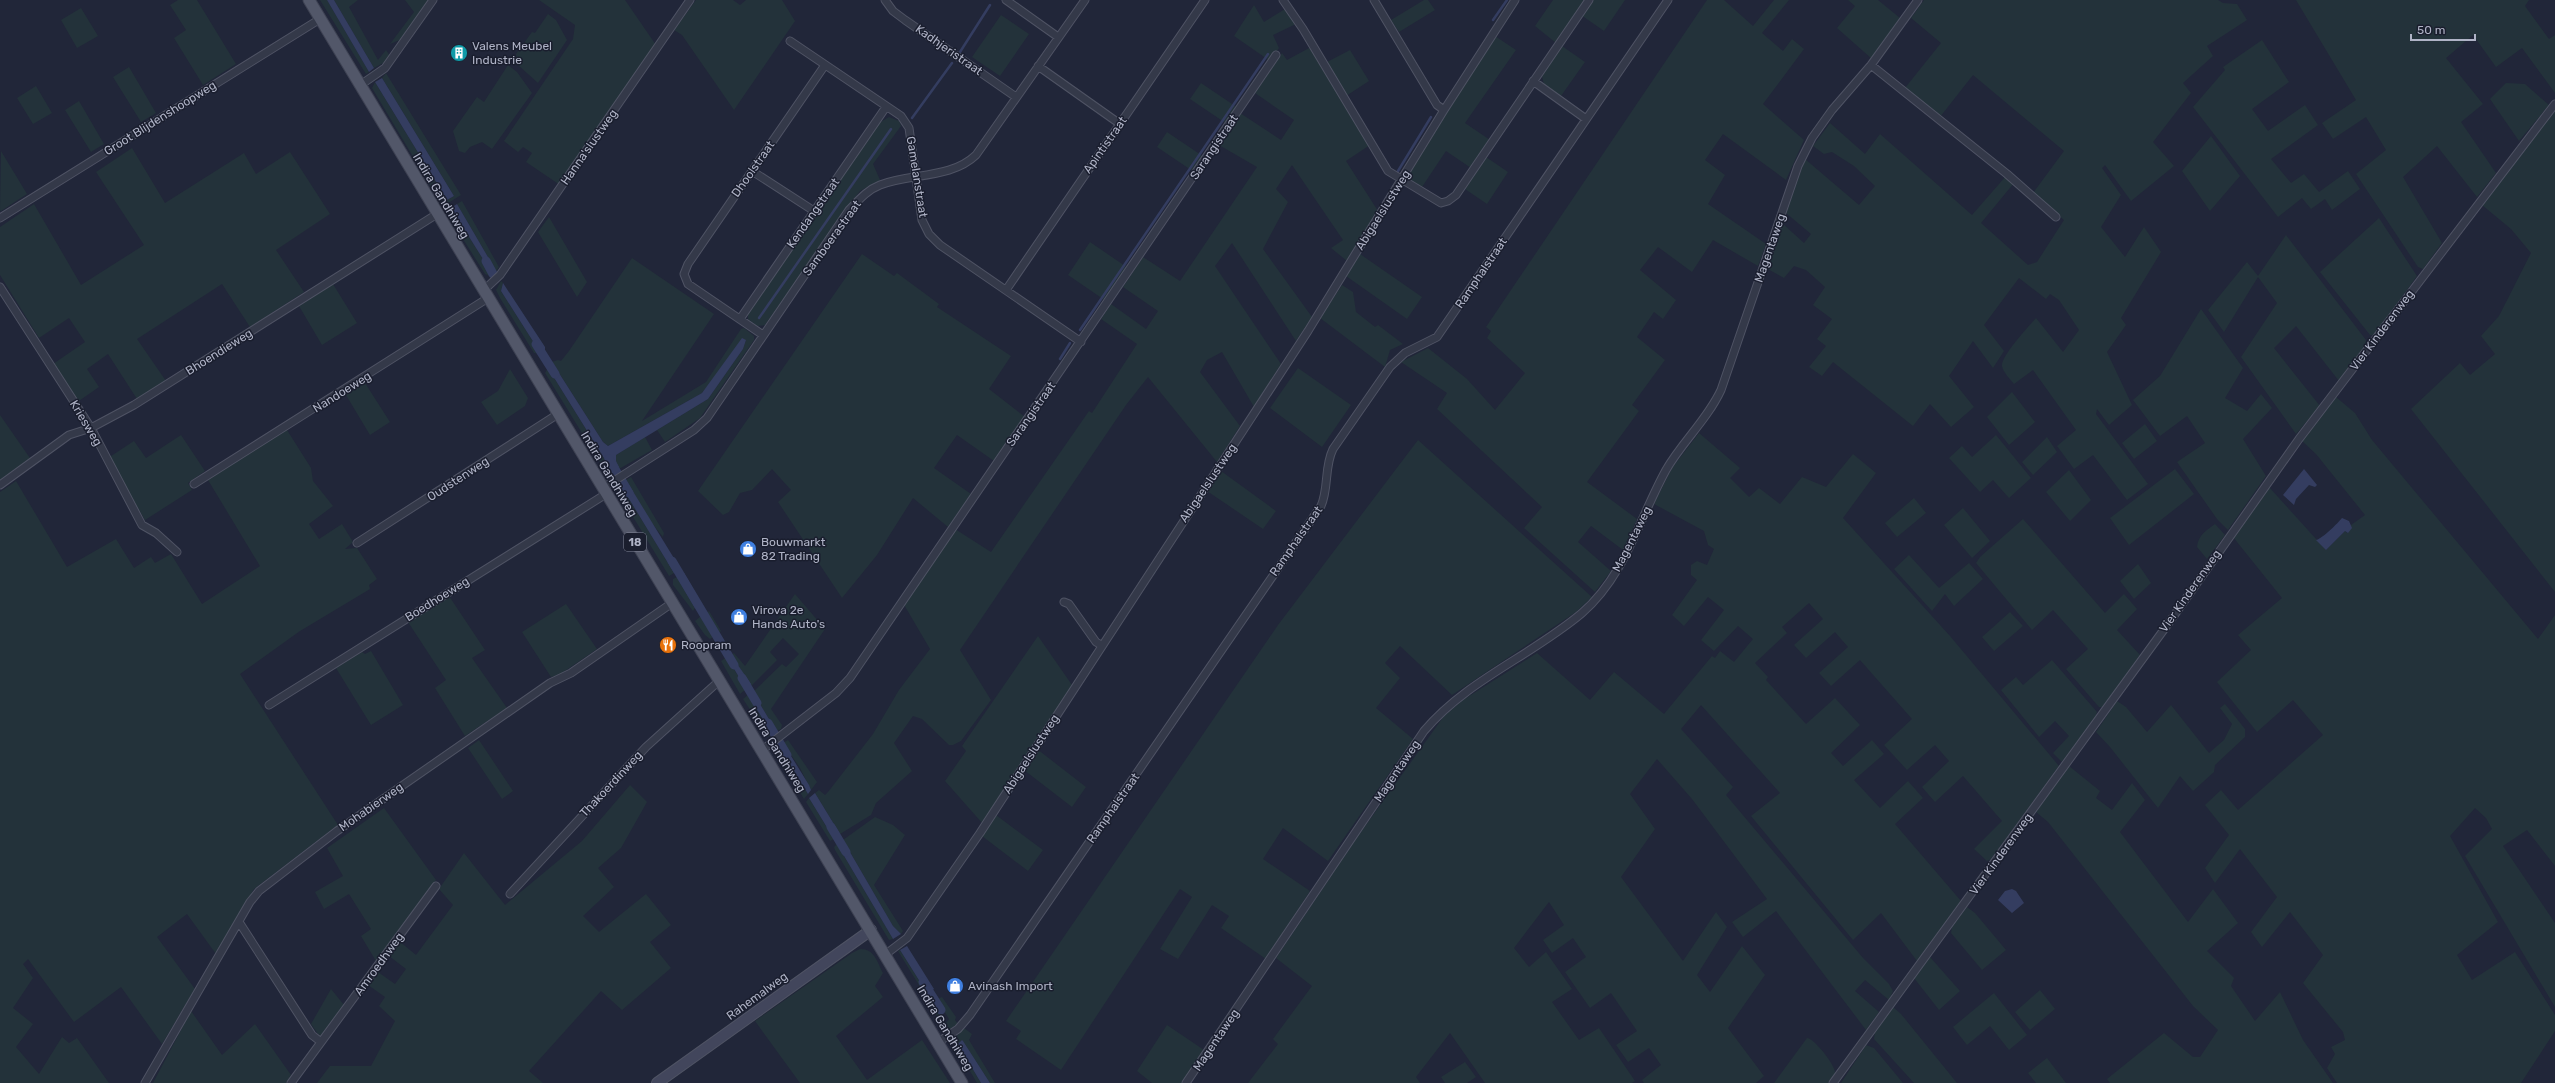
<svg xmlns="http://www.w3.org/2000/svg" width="2555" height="1083" font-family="Rubik,sans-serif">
<rect width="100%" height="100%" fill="#212639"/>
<!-- green -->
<path fill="#23323a" d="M178,0H197L236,64L203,85L174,38L186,30L170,5Z
M320,0H327L369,72L366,74Z
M334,0H358L349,7L378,60L386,50L390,56L385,62L374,68Z
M405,0H429L402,39L390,44L414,12Z
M539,0H625L656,45L560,185L526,162L532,153L523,147L518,152L504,141L573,39L575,25Z
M696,0H733L740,5L746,0H782L795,21L734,110L682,35L674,30Z
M1424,0H1428L1435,10L1399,32L1391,20Z
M1553,0H1586L1556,43L1535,26Z
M1592,0H1625L1604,31L1581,15Z
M1707,0H1724L1753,26L1774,0H1789L1762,33L1783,51L1792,39L1804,49L1763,104L1804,140L1786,180L1723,134L1705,160L1725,175L1708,204L1766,244L1758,266L1713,240L1692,272L1658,247L1640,270L1676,300L1663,319L1654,312L1637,337L1665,360L1632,405L1639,411L1587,482L1637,519L1623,550L1591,526L1578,542L1611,571L1595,592L1524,528L1542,507L1437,409L1447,393L1401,362L1428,348L1467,379L1495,410L1525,373L1487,338L1491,331L1486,327Z
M1848,0H1878L1900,18L1872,59L1837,28L1855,6Z
M1924,0H2218L2223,3L2237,4L2247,20L2207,46L2213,56L2183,83L2191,93L2153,142L2174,166L2131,201L2105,165L2102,168L2121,195L2101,227L2125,257L2144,227L2161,252L2121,318L2126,325L2107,352L2132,405L2109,425L2097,409L2096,414L2148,484L2127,500L2093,455L2074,469L2057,446L2076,430L2033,370L2014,384C2010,379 2003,372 2002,366C2001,356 2029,326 2036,318L2063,352L2079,330L2059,300L2050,294L2046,299L2019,278L1984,325L2004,351L1993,368L1973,341L1949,376L1974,407L1951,427L1930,404L1913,426L1833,362L1822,376L1809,367L1826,346L1817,339L1832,319L1813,305L1825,287L1806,270L1794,266L1784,278L1766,268L1782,223L1804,243L1811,234L1786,213L1805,159L1859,205L1875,186L1854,166L1832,152L1824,154L1813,146L1830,123L1865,154L1880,134L1972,215L2006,176L2014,183L1981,223L2028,265L2037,262L2064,220L2033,193L2064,151L1973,75L1940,117L1905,88L1941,43L1911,18Z
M2296,0H2529L2525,6L2549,39L2555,35V93L2522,48L2496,67L2473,35L2446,58L2483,104L2461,122L2496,173L2477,197L2437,146L2403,177L2442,243L2423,269L2418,267L2356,174L2386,150L2366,117L2333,139L2322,123L2356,100Z
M1254,5L1264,22L1285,9L1296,24L1273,35L1279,48L1270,61L1234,36Z
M81,8L98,36L77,48L61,20Z
M548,14L556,20L567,40L538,83L518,65L516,54L532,32L535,33Z
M1001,15L1029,34L1000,76L972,57Z
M1495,36L1516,50L1465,123L1490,140L1471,168L1446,151L1422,187L1406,177Z
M2262,40L2289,82L2252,109L2268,131L2305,105L2318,125L2271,159L2291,183L2304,174L2319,192L2348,171L2360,189L2332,210L2325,199L2311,209L2302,198L2278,217L2193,107L2225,70L2223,67Z
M1562,46L1585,62L1561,96L1544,85L1542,76Z
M1311,47L1370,145L1346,161L1378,211L1347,261L1331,248L1343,240L1292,165L1276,189L1288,202L1263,249L1312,317L1296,341L1232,243L1215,266L1281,364L1254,407L1222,352L1207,360L1200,372L1240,426L1217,462L1148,377L1126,405L960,650L991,700L961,741L953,745H949L922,719L913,716L894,743L912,771L876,803L871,815L840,834L815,793L819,790L825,795L828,792L873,734L899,690L930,649L903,603L955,529L991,552L1089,411L1092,413L1137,344L1101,319L1111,304L1146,329L1158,311L1123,287L1143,257L1180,281L1257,167L1219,145L1240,113L1281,140L1294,120L1255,93L1282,53L1287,60Z
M1350,50L1369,81L1346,96L1327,62Z
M508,65L517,72L532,93L492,149L482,142L470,147L465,153L459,151L453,131L477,97L484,102Z
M129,67L156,113L141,122L113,77Z
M386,73L461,195L445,205H442L372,88L375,82L447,200L454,196L382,78Z
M1201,83L1238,108L1227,124L1190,99Z
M2506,83L2525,84L2549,105L2519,141L2490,99Z
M36,86L52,113L33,124L17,98Z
M79,101L104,144L91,152L65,110Z
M2555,111V592L2411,409L2460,363L2470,375L2495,354L2481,336L2499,316L2531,253L2511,229L2482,205Z
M889,117L899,121L901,126L873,164L880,180L860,191L853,200L765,325L757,326L748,319V313L879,123Z
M1167,132L1204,157L1194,172L1157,147Z
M2211,136L2240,176L2210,211L2182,171Z
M132,148L165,203L244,153L256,174L290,152L330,214L276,250L304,292L250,327L222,284L137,339L166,381L137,399L108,354L87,369L99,387L76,403L53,364L85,342L69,318L39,338L0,275V227L34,204L81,285L144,245L96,172Z
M1,151L27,194L1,211L0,210Z
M1486,157L1508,172L1487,204L1465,189Z
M462,201L499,267L492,277L485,274L446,212L451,208L491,272L495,269L457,204Z
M549,217L587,282L577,297L538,232Z
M2379,218L2417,276L2374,335H2370L2320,272Z
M2286,235L2366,340L2365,346L2339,381L2296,326L2274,348L2320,406L2296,434L2241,357L2277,303L2258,277L2224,332L2208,310L2247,262L2258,276Z
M1090,242L1128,268L1106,301L1068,275Z
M862,254L894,276L897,273L939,304L937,307L1011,356L989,389L1025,417L994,461L957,435L934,468L971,494L948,527L913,498L877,555L842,598L778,502L791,490L772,469L752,490L740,493L729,512L723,515L698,491Z
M1360,254L1422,297L1407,319L1346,276Z
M632,258L714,314L642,421L706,382L741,329L744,328L754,336V340L700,418L665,442L657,430L708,399L743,349L746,340L702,393L608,446L603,442L552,362L558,360L561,361L569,351Z
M501,281L503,283L501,291L541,354L534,353L500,298L496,290Z
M333,284L357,323L322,345L299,306Z
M1342,285L1353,292L1356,312L1375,327L1378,325L1403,344L1390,350L1385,367L1320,318Z
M2201,309L2243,368L2225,398L2247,411L2261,394L2272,408L2243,439L2266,476L2228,530L2217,519L2177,462L2205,443L2187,416L2160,436L2133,400L2160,376Z
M548,368L612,471L616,455L645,437L652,450L612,473L606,472L545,373Z
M1298,368L1351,405L1322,447L1270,408Z
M510,369L528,398L525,406L497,425L481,402L498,391Z
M365,383L390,422L370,435L346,395Z
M2012,392L2035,422L2009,445L1987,417Z
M2336,397L2355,413L2372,440L2538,639L2555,615V866L2527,830L2503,846L2555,923V1007L2465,856L2492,829L2486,818L2475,808L2450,836L2498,922L2457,955L2472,980L2515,952L2555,1015V1031L2521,1083H2337L2327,1068L2335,1054L2331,1047L2345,1040L2343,1032L2303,983L2323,955L2290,912L2262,947L2251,932L2277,897L2240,849L2215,883L2205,868L2229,835L2205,805L2221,790L2238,810L2323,735L2293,700L2257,732L2217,682L2251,650L2238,635L2282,598L2233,537L2269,487L2326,550L2345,531L2347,533L2351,525L2365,515L2316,454L2302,441Z
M0,415L32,461L0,483Z
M2145,424L2157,441L2134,459L2122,443Z
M287,430L311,468L313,481L333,506L309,524L319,539L342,524L353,542L345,549L357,548L377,579L369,585L370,589L300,631L240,674L338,825L254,889L216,954L187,914L157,937L195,989L162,1044L121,987L74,1022L28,959L23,964L33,978L13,1008L33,1024L16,1047L39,1074L62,1037L69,1043L77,1038L109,1083H0V492L16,481L67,567L116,539L134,568L151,557L155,563L171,554L202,604L260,566L208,480Z
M1699,433L1740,468L1730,478L1749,497L1759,488L1780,504L1802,477L1826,487L1853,454L1876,473L1843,518L1950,636L2059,766L1991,859L1987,861L1974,849L2002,821L1963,776L1935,802L1922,787L1949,761L1935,745L1907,770L1884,745L1912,719L1860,660L1831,686L1819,673L1848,647L1835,632L1806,658L1794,645L1823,619L1809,603L1782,627L1787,633L1755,663L1768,677L1766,680L1806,724L1835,698L1860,725L1831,753L1843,766L1872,740L1884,754L1854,780L1880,808L1908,781L1923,798L1895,824L1961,901L1917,961L1881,913L1853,940L1751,816L1780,793L1701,705L1681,729L1733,787L1726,795L1863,958L1889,984L1893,991L1889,1000L1865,980L1855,991L1879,1012L1866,1030L1776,911L1743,937L1732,922L1767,899L1692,799L1657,759L1630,794L1655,829L1621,877L1683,961L1716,912L1727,927L1697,975L1710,992L1742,946L1765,975L1728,1028L1764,1076L1756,1083H1644L1642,1080L1661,1065L1649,1048L1628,1062L1616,1045L1637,1031L1611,993L1590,1008L1565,972L1586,957L1573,938L1552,953L1543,940L1564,925L1549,902L1514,948L1529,967L1546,952L1572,989L1552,1002L1579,1040L1599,1028L1635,1081L1632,1083H1485L1450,1033L1416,1077L1420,1083H1248L1278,1044L1273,1039L1312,986L1276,958L1358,836L1444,716L1463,700L1537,653L1590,700L1614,672L1664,714L1712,656L1715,658L1720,651L1734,662L1753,639L1738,626L1714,651L1701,640L1724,610L1708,597L1684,626L1672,615L1697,580L1691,575V565L1697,561L1707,565L1714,549L1708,545L1704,531L1654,504L1672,468Z
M181,435L205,471L188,483L192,490L145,520L108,458L134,441L146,458Z
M1996,435L2031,478L2009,498L1993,480L1980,492L1949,458L1962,446L1972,457Z
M2047,437L2057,452L2033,475L2022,462Z
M1418,440L1592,597L1576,612L1452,695L1400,646L1385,663L1400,678L1376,708L1413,739L1328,861L1283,828L1263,859L1310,891L1266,959L1221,928L1229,916L1212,905L1178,959L1160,949L1192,897L1180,889L1061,1070L1016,1039L1021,1031L1006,1021L1278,625Z
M2175,469L2194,494L2129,545L2110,518Z
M2069,470L2091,500L2070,521L2046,492Z
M1221,471L1276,511L1263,529L1207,491Z
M631,477L664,533L663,537L646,516L627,484L626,480Z
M620,484L674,573L669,576L616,489Z
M1914,498L1926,513L1897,537L1885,523Z
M1963,508L1990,541L1972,558L1944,525Z
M2023,519L2105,613L2124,594L2137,609L2117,630L2140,655L2103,707H2099L2066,669L2088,649L2053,610L2032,630L1976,563L1980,557Z
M2215,524L2225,535L2207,559L2197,547C2198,535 2207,530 2215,524Z
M1909,555L1939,588L1969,563L1983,579L1954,606L1945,594L1932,611L1894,569Z
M2138,564L2151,583L2134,599L2120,581Z
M677,577L695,608L693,611L673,585V579Z
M795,594L825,629L771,709L782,725L781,729L776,731L753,692L782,664L786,667L799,654L783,638L770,652L777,660L751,686L731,655L734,653L745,666Z
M449,596L485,650L472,658L507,708L465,736L435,688L446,680L408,622Z
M566,604L597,649L559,675L551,677L522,632Z
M709,611L721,631L710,639L705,635L695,621L701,616L712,634L718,631L707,613Z
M2010,612L2023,626L1994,651L1982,637Z
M1038,636L1072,685L983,824L945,781L966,751L962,746Z
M371,651L403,705L371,725L336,668L362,652L365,654Z
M727,657L746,689L740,694L721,661Z
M2052,660L2097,712L2095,718L2062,762L2053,753L2069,736L2055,721L2039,737L2001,690L2016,677L2023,685Z
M748,695L772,734L768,737L743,699Z
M2117,701L2126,707L2147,732L2171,705L2209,753L2224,740L2232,724L2220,708L2225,704L2245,729V737L2215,765L2214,772L2193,791L2180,776L2158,808L2110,747L2096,732Z
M479,740L513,791L502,799L468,748Z
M788,740L817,782L811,790L800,768L783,743Z
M779,746L808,794L804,799L775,751L774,748Z
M1037,749L1086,787L1072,807L1024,770Z
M2069,766L2100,791L2096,798L2112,810L2132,783L2145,800L2120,832L2188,922L2213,889L2238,923L2207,951L2234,978L2231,986L2255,1021L2280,992L2303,1040L2333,1083H2110L2107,1079L2164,1033L2193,1057H2200L2218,1030L2193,1006L2048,822L2036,812Z
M630,785L647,802L621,848L598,868L614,887L583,916L599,932L646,894L671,925L650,942L671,968L622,1010L601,991L529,1071L543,1083H317L330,1066H371L395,1021L379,1006L385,997L368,985L378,972L395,984L406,969L389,956L399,941L416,955L453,905L439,889L464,853L505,905L582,841Z
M809,798L834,839L830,841L806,802Z
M384,808L436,880L376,961L361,936L371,929L349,894L324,909L315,892L343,876L327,848Z
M996,815L1043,850L1028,871L982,836Z
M875,817L893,825L905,835L874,885L903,931L901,934L893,926L843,840Z
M837,844L893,939L889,940L835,850L834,847Z
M1967,907L1975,913L2006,950L1982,970L1951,933L1952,927Z
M860,949C875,949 877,962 883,973L875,986L883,997L836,1036L867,1080L922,1040L950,1083H800L755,1021L852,953Z
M900,950L927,993L925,995L898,951Z
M1930,957L1960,991L1939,1010L1914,978Z
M331,989L344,1005L322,1036L318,1034L311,1024Z
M2040,990L2055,1009L2030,1030L2015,1012Z
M1994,993L2027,1035L2009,1050L1990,1026L1967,1045L1953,1027Z
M942,997L956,1017L955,1020L958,1024L946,1032L930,1004L933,1002L946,1023L949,1019L937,999Z
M1893,1007L1901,1014L1957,1083H1914L1874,1039L1875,1032Z
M191,1011L222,1055L255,1024L291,1075L286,1083H153Z
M1167,1025L1204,1050L1182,1083H1152L1137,1071Z
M964,1028L972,1034L969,1040L995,1083H990L962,1040L958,1044L981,1083H977L954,1044L955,1038Z
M1807,1038C1814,1038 1836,1066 1835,1073L1828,1083H1774Z
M1866,1045L1874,1048L1903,1083H1841Z
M2047,1058L2066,1083H2036L2028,1073Z
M1465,1062L1476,1077L1467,1083H1445L1441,1077Z"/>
<!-- water -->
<path fill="#343d60" d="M327,0H334L374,68L369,72Z
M382,78L454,196L447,200L375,82Z
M457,204L495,269L491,272L451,208Z
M503,283L545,347V351L541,354L501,291Z
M742,338L746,340L743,349L708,399L616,455V461L619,467L612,471L548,368L547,365L552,362L603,442L608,446L702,393Z
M2304,469L2317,485L2315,487L2309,485L2296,499L2294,505L2283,495Z
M626,480L680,568L674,573L620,484Z
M2342,518L2349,521L2352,528L2348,533L2345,531L2326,550L2316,540C2322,539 2338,523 2342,518Z
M684,573L702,604L695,608L677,577Z
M731,655L751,684L746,689L727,657Z
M753,692L776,731L772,734L748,695Z
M783,743L809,785L811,790L808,794L779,746Z
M815,793L840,834L834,839L809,798Z
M843,840L893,926L901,934L893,939L837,844Z
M2012,889L2016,891L2024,903L2012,913L1998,900L2005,891Z
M907,946L934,989L927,993L900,950Z
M962,1040L963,1041L990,1083H981L958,1044Z"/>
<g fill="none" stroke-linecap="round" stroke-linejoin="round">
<!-- stream -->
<path stroke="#343d60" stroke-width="2.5" d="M1493,20L1507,0
M960,52L990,5
M912,118L952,63
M1398,171L1431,117
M759,318L891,129
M1080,330L1268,54
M1060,359L1070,343"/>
<!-- canal -->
<path stroke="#343d60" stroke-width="9" d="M486,261L493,274
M536,344L555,374
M609,459L629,493
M672,561L734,665
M742,678L757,703
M768,723L787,755
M831,827L846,852
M923,982L941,1010"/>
<!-- street casing -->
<g stroke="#4f5364" stroke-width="9">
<path id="street" d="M885,0L893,11L905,20L1016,97
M1006,0L1058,37
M1283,0L1303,29L1388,171L1441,203L1448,201L1456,195L1589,0
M1374,0L1437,105L1444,110
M790,41L901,116L909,128L922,220L929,234L940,245L1081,342
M1871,65L2007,174L2056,217
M1038,66L1120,124
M1533,81L1586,119
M359,86L385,68L433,0
M752,171L814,211
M0,218L320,19
M0,287L91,428L142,525L156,533L177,552
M484,290L500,275L690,0
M1006,290L1205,0
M740,319L886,107
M763,335L688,284L684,274L688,264L825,65
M194,484L488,298
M0,485L69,435L91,428L134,405L437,214
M603,488L694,430L707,418L849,210C858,201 867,190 880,185C910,173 951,179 976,155L1085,0
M357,543L558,414
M1064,602L1069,604L1096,642L1101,645
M269,705L606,494
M761,751L836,693L850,678L1276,55
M510,894L646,747L719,681
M239,922L312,1035L321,1042
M886,954L907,938L980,833L1308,331L1444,110L1515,0
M937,1043L958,1029L970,1015L1321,506C1329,488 1324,467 1333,449L1390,367L1405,353L1437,337L1668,0
M145,1083L250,902L259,891L337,831L550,683L571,673L672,603
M291,1083L436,886
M1186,1083L1424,731C1467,680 1531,656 1582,613C1625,576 1639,519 1666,470C1682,442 1707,420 1721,390L1798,166L1812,138L1832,110L1871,65L1918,0
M1833,1083L2168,624L2299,439L2555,104"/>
</g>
<!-- secondary casing -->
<g stroke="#4f5364" stroke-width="12">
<path id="secondary" d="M657,1083L871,930"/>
</g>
<!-- primary casing -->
<g stroke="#3e4253" stroke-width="13">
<path id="primary" d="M309,0L962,1083"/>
</g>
<!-- street -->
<use href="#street" stroke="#343949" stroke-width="7"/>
<!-- secondary -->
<use href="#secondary" stroke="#42465c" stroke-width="10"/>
<!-- primary -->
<use href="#primary" stroke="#525769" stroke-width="11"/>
</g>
<!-- icons -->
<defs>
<g id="building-disc" transform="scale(0.9)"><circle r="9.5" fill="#0f9aa8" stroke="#1a1e2e"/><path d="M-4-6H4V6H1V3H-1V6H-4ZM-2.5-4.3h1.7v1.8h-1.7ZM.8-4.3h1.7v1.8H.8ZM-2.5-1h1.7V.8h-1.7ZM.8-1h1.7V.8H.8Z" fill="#fff"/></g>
<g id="shop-disc" transform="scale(0.9)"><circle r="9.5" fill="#3f7fe0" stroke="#1a1e2e"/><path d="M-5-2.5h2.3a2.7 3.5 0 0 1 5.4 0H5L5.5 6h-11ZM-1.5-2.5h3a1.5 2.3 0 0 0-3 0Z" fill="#fff"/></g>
<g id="restaurant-disc" transform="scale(0.9)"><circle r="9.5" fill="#e8710a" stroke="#1a1e2e"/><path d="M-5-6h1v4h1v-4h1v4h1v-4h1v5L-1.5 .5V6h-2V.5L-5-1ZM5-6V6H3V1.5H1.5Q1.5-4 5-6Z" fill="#fff"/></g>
</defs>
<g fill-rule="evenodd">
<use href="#building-disc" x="459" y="53"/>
<use href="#shop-disc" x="748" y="549"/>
<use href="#shop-disc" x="739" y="617"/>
<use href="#restaurant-disc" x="668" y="645"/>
<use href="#shop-disc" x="955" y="986"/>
</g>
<g text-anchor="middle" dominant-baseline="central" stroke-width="3" stroke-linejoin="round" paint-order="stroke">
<!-- shield labels -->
<rect fill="#1a1e2e" stroke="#828698" stroke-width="1" x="624" y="533" width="22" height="18" rx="3"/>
<g font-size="11" font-weight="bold" fill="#afb3c6">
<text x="635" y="542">18</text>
</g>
<!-- poi labels -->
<g font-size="12" fill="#afb3c6" stroke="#1a1e2e" text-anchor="start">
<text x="472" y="46">Valens Meubel<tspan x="472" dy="14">Industrie</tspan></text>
<text x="761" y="542">Bouwmarkt<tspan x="761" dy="14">82 Trading</tspan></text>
<text x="752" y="610">Virova 2e<tspan x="752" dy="14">Hands Auto's</tspan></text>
<text x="681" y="645">Roopram</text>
<text x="968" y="986">Avinash Import</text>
</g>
<!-- street labels -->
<g font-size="12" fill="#afb3c6" stroke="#1a1e2e">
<text transform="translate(949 50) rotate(35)">Kadhjeristraat</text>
<text transform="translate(160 118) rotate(-32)">Groot Blijdenshoopweg</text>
<text transform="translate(1105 145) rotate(-55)">Apintistraat</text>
<text transform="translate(589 147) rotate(-55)">Hanna'slustweg</text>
<text transform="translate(1214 147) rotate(-56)">Sarangistraat</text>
<text transform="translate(753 169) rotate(-55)">Dhoolstraat</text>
<text transform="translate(917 177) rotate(81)">Gamelanstraat</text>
<text transform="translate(441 196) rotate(59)">Indira Gandhiweg</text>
<text transform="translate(1383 210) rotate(-58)">Abigaelslustweg</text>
<text transform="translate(813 213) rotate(-55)">Kendangstraat</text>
<text transform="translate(832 238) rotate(-54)">Samboerastraat</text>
<text transform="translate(1770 248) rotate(-71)">Magentaweg</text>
<text transform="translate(1481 273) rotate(-56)">Ramphalstraat</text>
<text transform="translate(2382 330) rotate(-53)">Vier Kinderenweg</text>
<text transform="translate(219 352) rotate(-32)">Bhoendieweg</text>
<text transform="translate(342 392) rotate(-32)">Nandoeweg</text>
<text transform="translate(1031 414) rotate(-55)">Sarangistraat</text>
<text transform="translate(86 423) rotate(59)">Kriesweg</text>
<text transform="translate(609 474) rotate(59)">Indira Gandhiweg</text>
<text transform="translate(458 479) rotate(-33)">Oudstenweg</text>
<text transform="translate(1208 483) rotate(-56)">Abigaelslustweg</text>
<text transform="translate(1632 539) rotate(-63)">Magentaweg</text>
<text transform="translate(1296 541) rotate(-55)">Ramphalstraat</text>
<text transform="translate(2190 591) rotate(-55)">Vier Kinderenweg</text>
<text transform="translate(437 599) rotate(-32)">Boedhoeweg</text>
<text transform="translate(777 750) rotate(58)">Indira Gandhiweg</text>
<text transform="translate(1031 754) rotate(-57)">Abigaelslustweg</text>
<text transform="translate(1397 771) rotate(-56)">Magentaweg</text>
<text transform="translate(611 784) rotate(-47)">Thakoerdinweg</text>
<text transform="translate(371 807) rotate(-35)">Mohabierweg</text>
<text transform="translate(1113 808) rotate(-55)">Ramphalstraat</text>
<text transform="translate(2001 854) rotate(-54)">Vier Kinderenweg</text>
<text transform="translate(379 964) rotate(-54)">Amroedhweg</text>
<text transform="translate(757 996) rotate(-36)">Rahemalweg</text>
<text transform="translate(945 1028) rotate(59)">Indira Gandhiweg</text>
<text transform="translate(1216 1040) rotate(-56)">Magentaweg</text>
</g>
</g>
<!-- scale -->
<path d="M2411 34v6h64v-6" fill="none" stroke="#afb3c6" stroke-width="2"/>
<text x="2417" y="34" font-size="12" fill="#afb3c6" stroke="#1a1e2e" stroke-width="3" paint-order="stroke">50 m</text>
</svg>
